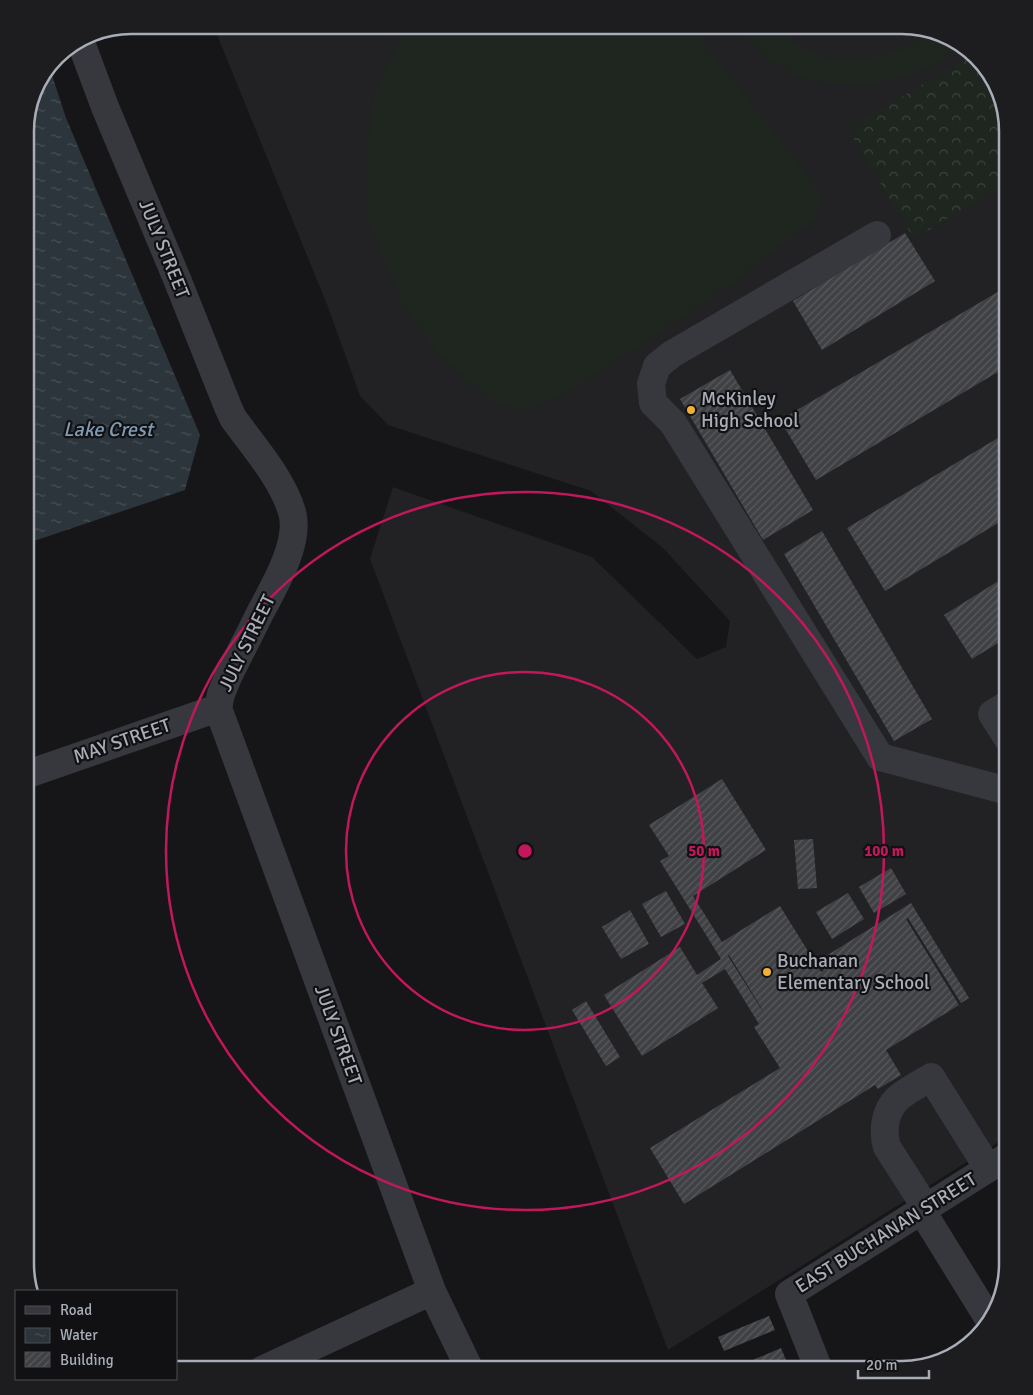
<svg xmlns="http://www.w3.org/2000/svg" width="1033" height="1395" font-family="Signika,sans-serif">
<defs>
<pattern id="forest-crowns" width="20" height="18" patternUnits="userSpaceOnUse" patternTransform="scale(1.25)"><rect width="20" height="18" fill="#1e261f"/><path d="M2 6a3 3 0 1 1 6 0M12 15a3 3 0 1 1 6 0" fill="none" stroke="#3c433d"/></pattern>
<pattern id="water-ripples" width="26" height="14" patternUnits="userSpaceOnUse" patternTransform="scale(1.25)"><rect width="26" height="14" fill="#2c353c"/><path d="M2 4q2-2 4 0t4 0M15 11q2-2 4 0t4 0" fill="none" stroke="#485056"/></pattern>
<pattern id="building-hatch" width="6" height="6" patternUnits="userSpaceOnUse" patternTransform="scale(1.25)"><rect width="6" height="6" fill="#404145"/><path d="M-1 1l2-2M0 6l6-6M5 7l2-2" fill="none" stroke="#595a5e"/></pattern>
</defs>
<rect width="100%" height="100%" fill="#161618"/>
<!-- built -->
<path fill="#222225" d="M213,25H909L956,39L990,72L1008,130V1136L668,1350L370,559L393,487L592,557L697,659L726,647L730,621L663,548L591,491L388,425L360,396L328,307Z"/>
<!-- forest -->
<path fill="url(#forest-crowns)" d="M972,55L990,72L1008,130V182L914,239L848,129Z"/>
<!-- pitch -->
<path fill="#1e261f" d="M409,25H691L822,194L817,218L710,300L575,387L543,405L518,411L488,399L439,355L403,306L366,215L367,152L374,96L402,34Z
M737,25H774C778,32 785,35 791,40C804,48 819,57 834,58C864,61 908,54 929,31L956,39L958,42L939,62L909,75L872,85L833,84L796,76L765,56L743,35Z"/>
<!-- water -->
<path fill="url(#water-ripples)" d="M49,66L66,118L200,435L185,490L25,544V123L36,84Z"/>
<!-- building -->
<path fill="url(#building-hatch)" fill-rule="evenodd" d="M905,233L935,281L822,350L793,301Z
M1008,286V366L816,480L780,420Z
M730,370L813,510L763,540L680,399Z
M1008,432V517L885,591L847,528Z
M822,531L932,719L894,741L784,554Z
M1008,575V637L972,659L944,615Z
M722,779L766,850L693,896L722,942L780,906L821,972L824,970L818,961L911,903L969,998L961,1003L908,918L906,919L959,1005L886,1050L901,1075L878,1089L875,1085L684,1204L650,1148L780,1068L754,1027L759,1024L725,969L702,983L718,1008L642,1056L604,995L680,947L697,975L721,959L660,861L669,856L649,825ZM729,955L762,1009V1010L728,956Z
M813,839L817,888L798,889L794,840Z
M891,868L906,894L874,913L859,887Z
M666,891L685,924L661,937L642,904Z
M848,893L864,919L832,939L816,912Z
M630,910L649,944L621,959L602,927Z
M586,1001L620,1057L606,1066L572,1010Z
M769,1316L775,1330L724,1351L718,1337Z
M781,1348L788,1365L776,1370H741L739,1366Z"/>
<g fill="none" stroke-linecap="round" stroke-linejoin="round">
<!-- minor -->
<path stroke="#37383d" stroke-width="28" d="M80,40L105,107L177,279L228,407L233,418C253,446 282,478 292,512C301,543 273,588 259,615C249,636 238,656 228,677L221,694L218,708L432,1291L470,1370
M877,235L672,354L657,366L651,384L653,403L673,423L880,757L1008,791
M1008,739L992,714L1008,704
M25,775L218,708
M926,1208L887,1147C882,1131 885,1111 897,1099C907,1090 920,1084 931,1077L988,1168
M922,1211L990,1321
M262,1370L432,1291
M819,1370L789,1294L1008,1156"/>
</g>
<!-- distance rings -->
<g fill="none" stroke="#c2185b" stroke-width="2.5">
<circle cx="525" cy="851" r="179"/>
<circle cx="525" cy="851" r="359"/>
</g>
<!-- markers -->
<g fill="#f2b134" stroke="#111113" stroke-width="2">
<circle cx="691" cy="410" r="5"/>
<circle cx="767" cy="972" r="5"/>
</g>
<g text-anchor="middle" dominant-baseline="central" stroke-width="4.5" stroke-linejoin="round" paint-order="stroke">
<!-- street labels -->
<g font-size="19" fill="#a8adb8" stroke="#111113">
<text transform="translate(164 249) rotate(68)">JULY STREET</text>
<text transform="translate(247 643) rotate(-64)">JULY STREET</text>
<text transform="translate(122 741) rotate(-19)">MAY STREET</text>
<text transform="translate(338 1035) rotate(70)">JULY STREET</text>
<text transform="translate(886 1233) rotate(-32)">EAST BUCHANAN STREET</text>
</g>
<!-- poi labels -->
<g font-size="19" fill="#a8adb8" stroke="#111113" text-anchor="start">
<text x="701" y="399">McKinley<tspan x="701" dy="22">High School</tspan></text>
<text x="777" y="961">Buchanan<tspan x="777" dy="22">Elementary School</tspan></text>
</g>
<!-- water labels -->
<g font-size="20" font-style="italic" fill="#7f9bb3" stroke="#111113">
<text x="108" y="429">Lake Crest</text>
</g>
</g>
<!-- crop -->
<path d="M0 0H1033V1395H0ZM131 34H902A97 97 0 0 1 999 131V1264A97 97 0 0 1 902 1361H131A97 97 0 0 1 34 1264V131A97 97 0 0 1 131 34Z" fill="#1d1d20" fill-rule="evenodd"/>
<path fill="none" stroke="#a8adb8" stroke-width="2.5" d="M131 34H902A97 97 0 0 1 999 131V1264A97 97 0 0 1 902 1361H131A97 97 0 0 1 34 1264V131A97 97 0 0 1 131 34Z"/>
<circle cx="525" cy="851" r="8" fill="#c2185b" stroke="#111113" stroke-width="2.5"/>
<g font-size="15" text-anchor="middle" font-weight="bold" fill="#c2185b" stroke="#111113" stroke-width="4.5" stroke-linejoin="round" paint-order="stroke">
<text x="704" y="856">50 m</text>
<text x="884" y="856">100 m</text>
</g>
<!-- legend -->
<rect x="15" y="1290" width="162" height="90" fill="#111113" stroke="#4d4f55"/>
<rect x="25" y="1306" width="25" height="8" fill="#37383d" stroke="#4d4f55"/>
<text x="60" y="1315" font-size="15" fill="#a8adb8">Road</text>
<rect x="25" y="1328" width="25" height="15" fill="url(#water-ripples)" stroke="#4d4f55"/>
<text x="60" y="1340" font-size="15" fill="#a8adb8">Water</text>
<rect x="25" y="1352" width="25" height="15" fill="url(#building-hatch)" stroke="#4d4f55"/>
<text x="60" y="1365" font-size="15" fill="#a8adb8">Building</text>
<!-- scale -->
<path d="M858 1370v8h71v-8" fill="none" stroke="#a8adb8" stroke-width="2.5"/>
<text x="866" y="1370" font-size="15" fill="#a8adb8" stroke="#111113" stroke-width="4" paint-order="stroke">20 m</text>
</svg>
